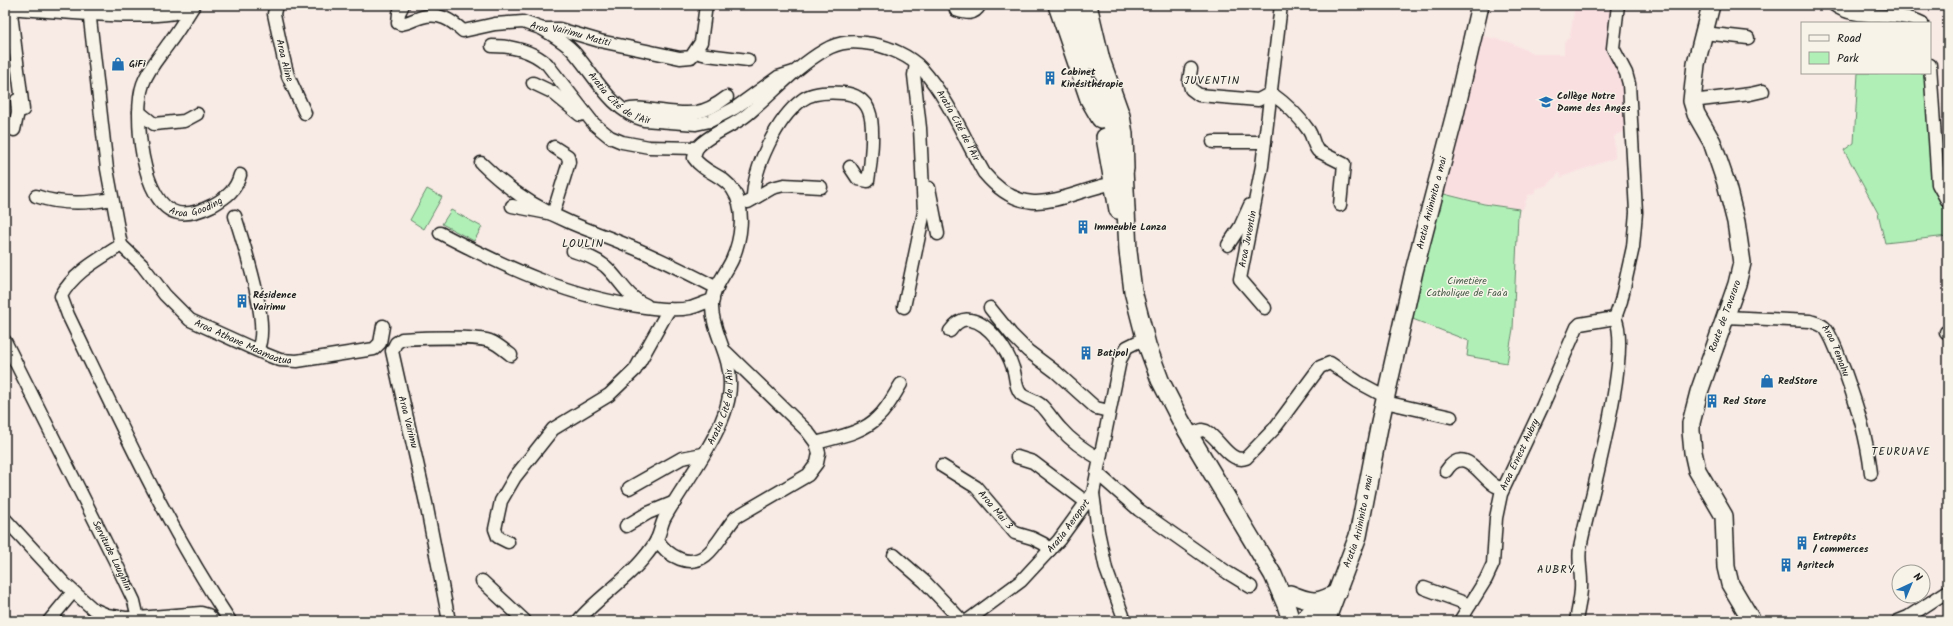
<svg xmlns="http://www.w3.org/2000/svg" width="1953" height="626" font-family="Kalam,sans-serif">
<rect width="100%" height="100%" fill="#f8eae5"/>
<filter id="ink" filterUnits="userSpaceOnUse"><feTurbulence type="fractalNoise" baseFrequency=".025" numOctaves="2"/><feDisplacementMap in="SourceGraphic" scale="8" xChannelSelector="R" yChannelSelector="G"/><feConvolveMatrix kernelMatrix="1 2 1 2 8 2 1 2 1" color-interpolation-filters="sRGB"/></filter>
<g filter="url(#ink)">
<!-- built -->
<path fill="#fadfe1" d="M1575,5H1614L1609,48L1606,54L1616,58L1623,74L1632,130L1617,134L1614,137L1615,158L1561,177L1559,173L1548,185L1536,189L1534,194L1528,195L1523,209L1512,210L1443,193L1479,35L1509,42L1534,54H1564V42L1570,37Z"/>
<!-- green -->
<path fill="#b0f0b7" stroke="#66866a" d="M1858,73H1926L1935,190L1948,212V236L1885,243L1878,213L1844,150L1854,143Z
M427,189L442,197L424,229L410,220Z
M1440,193L1484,204L1519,209L1518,215L1513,329L1507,363L1467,356L1469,341L1410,318Z
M451,210L482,227L474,241L442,224Z"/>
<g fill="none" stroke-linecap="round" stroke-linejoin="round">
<!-- street casing -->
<g stroke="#1c1c1c" stroke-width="15">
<g id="street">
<path d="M10,5L23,110"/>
<path id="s1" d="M194,5C186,18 178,31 169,43C160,56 148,69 143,84C133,112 141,206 178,213C190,215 203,210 213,205C227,197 236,190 240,175"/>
<path id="s2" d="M276,5L274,14L283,56L288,76L305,113"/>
<path id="s3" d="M403,5L399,13L398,23L401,24C408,23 415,19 422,17C439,12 451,20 463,31L495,24L523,22L543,29H559L600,41L680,58L691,57L701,42L706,5"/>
<path d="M1834,5C1858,23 1895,9 1922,23"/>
<path d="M89,10L107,169L121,245"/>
<path d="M956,10C966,13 974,16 980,5"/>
<path id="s4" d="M543,29C553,36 565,42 573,51C593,73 612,112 644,120L696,124L710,121L735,108L778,77L794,72"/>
<path d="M1704,33L1748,38"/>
<path d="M492,46C513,46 531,50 547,64L594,124L610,137L622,142L649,147L697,148"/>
<path d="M695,52L707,55L748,60"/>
<path d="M1930,65L1938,184L1948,202"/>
<path d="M1191,69L1189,81L1191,89L1199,95L1258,100L1271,93C1285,103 1299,116 1309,131C1313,137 1313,145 1318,151L1344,164L1340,205"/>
<path d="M533,83L552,92L580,115"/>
<path d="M1692,101L1750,94L1763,91"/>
<path d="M626,110C636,107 643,109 653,110C686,114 700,118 727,97"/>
<path d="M139,112L154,124L184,121L197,114"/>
<path d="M14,130L18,112L17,100"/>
<path d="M1213,142H1260L1265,141"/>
<path d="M481,163C506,188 536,208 569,222C589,231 609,237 629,246C659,258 688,273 717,288"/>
<path d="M929,188L938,234"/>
<path d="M36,196C61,205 86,204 112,199"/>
<path d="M753,199C753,169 777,118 802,100C812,92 830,92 843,93C855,94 865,100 869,111C875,126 871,164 868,181L858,179L850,167"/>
<path d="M748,202L772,188L784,185L821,187"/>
<path d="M512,206L553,214L569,162L568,156L554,147"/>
<path d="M235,216C243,243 272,327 257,350"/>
<path d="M440,233C505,267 571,298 645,307C659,309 675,311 690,308C698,306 705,302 713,300"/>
<path d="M121,245C98,260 74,272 61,296L68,315C118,419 166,525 230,621"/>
<path id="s5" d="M121,245L142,265L165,295L190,320L265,354L280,360L297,361L374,349L380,343L383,326"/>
<path d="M1228,245L1240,227L1250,205"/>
<path d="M573,251C585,255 595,258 605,266C620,279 627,298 646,305"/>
<path d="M904,307L924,212L920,128L914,75L916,64"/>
<path d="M990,308L1011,334L1028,351L1056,372L1096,408L1109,411"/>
<path id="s6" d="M1265,308L1240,279L1262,166L1281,5"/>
<path id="s7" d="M1725,317L1810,321C1816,323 1822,324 1826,329C1835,342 1839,358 1845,372C1857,406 1867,437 1871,473"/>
<path d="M950,331C955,324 962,318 970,320C988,322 1008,351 1013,368C1016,376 1015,388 1021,394C1027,399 1036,400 1042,406C1049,413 1054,422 1061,429C1072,442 1086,451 1100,459"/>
<path d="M1946,332L1948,331"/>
<path id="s8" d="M5,341L115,561L134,601L138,618H125L107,615L93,609L65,584L5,519"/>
<path d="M1385,402L1451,417"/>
<path d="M1190,434L1202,430L1206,431C1219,438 1230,464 1246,458L1274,429L1320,367L1330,363L1358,382L1386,397"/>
<path d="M816,443C837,437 863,433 878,417C888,408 894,395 901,384"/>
<path d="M1017,457L1033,462L1086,502"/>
<path id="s9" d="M942,466L976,487L1015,533L1032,538L1044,544L1050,550"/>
<path d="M1446,471C1464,444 1479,475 1494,485C1496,487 1500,487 1503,488"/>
<path d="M1097,473L1139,510L1228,573L1251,587"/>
<path d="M629,488L682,458L703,454"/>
<path d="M1093,493L1098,531L1106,569L1125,621"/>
<path d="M626,526L648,513L675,502"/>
<path d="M657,539C662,548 670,555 680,559C709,570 720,534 736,517L808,475L817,463L819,453L816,443L807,431L726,352"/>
<path d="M508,542L498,537L495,529L501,501L515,477L553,429L609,395L635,370L669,309"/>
<path d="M894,555L925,582L962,621"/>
<path d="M482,581L525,621"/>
<path d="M1424,588L1470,605"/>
<path d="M138,618L201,613L208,615L214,621"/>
<path d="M49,621L73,592"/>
<path d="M449,621L426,503L392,351L396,343L402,339C421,338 473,336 490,341C498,344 504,350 511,355"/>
<path id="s10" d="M578,621C597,598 624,582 643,559C648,553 654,546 657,539C660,533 661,526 664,519C684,482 730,427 730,385C731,355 712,332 712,307C711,290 725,275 732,260C741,240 746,209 733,190C724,175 704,173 694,158C695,154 695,150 698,147C709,134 734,126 748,114C773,93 797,66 825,50C840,41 855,41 872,44C889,47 910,56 922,69C948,98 965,140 984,173C1030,228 1067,189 1121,182"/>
<path id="s11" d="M967,621L1021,581L1059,540L1093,493L1120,360L1127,347L1145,338"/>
<path id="s12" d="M1460,621L1486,579L1493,564L1496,518L1501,494L1542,407L1577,327L1580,324L1615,318L1621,301L1633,247L1636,212L1629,84L1626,73L1613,48L1618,5"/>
<path d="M1576,621C1578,608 1582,595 1581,582C1581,570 1578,560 1580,548C1588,506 1633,351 1615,318"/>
<path d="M1898,621L1908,617L1948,591"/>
</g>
</g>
<!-- secondary casing -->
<g stroke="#1c1c1c" stroke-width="20">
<g id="secondary">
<path d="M1070,5L1094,61"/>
<path d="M1711,5L1696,64L1692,101L1696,114L1712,142L1726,183L1736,222L1742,263L1737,284L1699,392L1691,423V431L1693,452L1697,470L1724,516L1726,567L1730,584L1752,621"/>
<path d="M1102,88L1124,169L1128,251L1133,291L1147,345L1160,380L1181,421L1273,575L1286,605L1291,621"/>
<path d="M1105,137L1118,210"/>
<path d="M1290,594C1311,603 1318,604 1338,592"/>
<path d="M1302,621L1323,601"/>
<path id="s13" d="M1326,621L1358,536L1380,422L1414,271L1455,114L1480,5"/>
</g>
</g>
<!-- primary casing -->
<g stroke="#1c1c1c" stroke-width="22">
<path id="primary" d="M13,5C45,7 168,20 190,5
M1058,5L1090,99L1101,118
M1087,5L1100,60L1120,116L1123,134L1124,169"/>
</g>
<!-- street -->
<use href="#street" stroke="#f7f3e8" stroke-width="12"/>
<!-- secondary -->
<use href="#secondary" stroke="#f7f3e8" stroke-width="17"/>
<!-- primary -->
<use href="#primary" stroke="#f7f3e8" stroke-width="19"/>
</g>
</g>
<!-- icons -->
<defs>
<g id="shop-bare" transform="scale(1.08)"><path d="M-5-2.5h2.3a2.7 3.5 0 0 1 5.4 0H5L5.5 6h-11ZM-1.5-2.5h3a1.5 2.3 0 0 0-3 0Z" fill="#1f6fb2" stroke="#f7f3e8" stroke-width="2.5" paint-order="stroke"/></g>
<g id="building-bare" transform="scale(1.08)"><path d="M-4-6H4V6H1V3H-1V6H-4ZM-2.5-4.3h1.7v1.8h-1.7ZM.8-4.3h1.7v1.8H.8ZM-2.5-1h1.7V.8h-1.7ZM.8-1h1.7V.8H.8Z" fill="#1f6fb2" stroke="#f7f3e8" stroke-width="2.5" paint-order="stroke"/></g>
<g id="school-bare" transform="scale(1.08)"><path d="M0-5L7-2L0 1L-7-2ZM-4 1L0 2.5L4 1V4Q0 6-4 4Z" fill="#1f6fb2" stroke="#f7f3e8" stroke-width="2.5" paint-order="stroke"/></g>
</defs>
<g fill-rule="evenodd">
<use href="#shop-bare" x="118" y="64"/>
<use href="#building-bare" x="1050" y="78"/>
<use href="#school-bare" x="1546" y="102"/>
<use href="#building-bare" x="1083" y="227"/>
<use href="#building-bare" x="242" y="301"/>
<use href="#building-bare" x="1086" y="353"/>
<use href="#shop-bare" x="1767" y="381"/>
<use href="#building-bare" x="1712" y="401"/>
<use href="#building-bare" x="1802" y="543"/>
<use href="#building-bare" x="1786" y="565"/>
</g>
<g text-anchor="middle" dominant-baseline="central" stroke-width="3" stroke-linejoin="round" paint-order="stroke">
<!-- street labels -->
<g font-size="10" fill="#1c1c1c" stroke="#f7f3e8">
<text stroke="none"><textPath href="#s3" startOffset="200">Aroa Vairimu Matiti</textPath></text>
<text stroke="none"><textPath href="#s2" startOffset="57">Aroa Aline</textPath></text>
<text stroke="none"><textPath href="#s4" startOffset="105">Aratia Cité de l'Air</textPath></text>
<text stroke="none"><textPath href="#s10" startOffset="887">Aratia Cité de l'Air</textPath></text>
<text stroke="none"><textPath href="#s1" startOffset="256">Aroa Gooding</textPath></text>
<text stroke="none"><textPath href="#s13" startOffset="432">Aratia Ariininito a mai</textPath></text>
<text stroke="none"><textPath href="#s6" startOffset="79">Aroa Juventin</textPath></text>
<text transform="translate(1725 316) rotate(-70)">Route de Tavararo</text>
<text stroke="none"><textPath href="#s5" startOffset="160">Aroa Athane Maamaatua</textPath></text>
<text stroke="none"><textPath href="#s7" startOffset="127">Aroa Temahu</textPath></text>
<text stroke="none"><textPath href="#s10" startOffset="263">Aratia Cité de l'Air</textPath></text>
<text transform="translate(408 422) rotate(76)">Aroa Vairimu</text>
<text stroke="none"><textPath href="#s12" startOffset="180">Aroa Ernest Aubry</textPath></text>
<text stroke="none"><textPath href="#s9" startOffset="70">Aroa Mai 3</textPath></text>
<text stroke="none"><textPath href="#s13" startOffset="105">Aratia Ariininito a mai</textPath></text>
<text stroke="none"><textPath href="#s11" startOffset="140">Aratia Aeroport</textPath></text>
<text stroke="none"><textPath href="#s8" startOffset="240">Servitude Laughlin</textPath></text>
</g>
<!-- poi labels -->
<g font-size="10" font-weight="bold" fill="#1c1c1c" stroke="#f7f3e8" text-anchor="start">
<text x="129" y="64">GiFi</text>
<text x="1061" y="72">Cabinet<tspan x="1061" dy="12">Kinésithérapie</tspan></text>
<text x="1557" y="96">Collège Notre<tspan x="1557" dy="12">Dame des Anges</tspan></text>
<text x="1094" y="227">Immeuble Lanza</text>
<text x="253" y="295">Résidence<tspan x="253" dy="12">Vairimu</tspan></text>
<text x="1097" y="353">Batipol</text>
<text x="1778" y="381">RedStore</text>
<text x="1723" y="401">Red Store</text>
<text x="1813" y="537">Entrepôts<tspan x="1813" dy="12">/ commerces</tspan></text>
<text x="1797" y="565">Agritech</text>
</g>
<!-- park labels -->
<g font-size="10" fill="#485c4a" stroke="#f7f3e8">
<text x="1467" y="281">Cimetière<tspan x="1467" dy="12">Catholique de Faa'a</tspan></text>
</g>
<!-- neighbourhood labels -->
<g font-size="11" letter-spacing="1" fill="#1c1c1c" stroke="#f7f3e8">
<text x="1212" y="81">JUVENTIN</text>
<text x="583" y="244">LOULIN</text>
<text x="1901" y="452">TEURUAVE</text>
<text x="1556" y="570">AUBRY</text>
</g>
</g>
<!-- margin -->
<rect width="1953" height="626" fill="none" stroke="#f7f3e8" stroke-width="20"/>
<rect x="10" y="10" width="1933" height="606" fill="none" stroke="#1c1c1c" stroke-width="1.5" filter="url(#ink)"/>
<!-- legend -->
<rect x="1801" y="22" width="130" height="52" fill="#f7f3e8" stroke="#9f9d96"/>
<rect x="1809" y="35" width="20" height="6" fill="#f7f3e8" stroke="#9f9d96"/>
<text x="1837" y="42" font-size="12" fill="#1c1c1c">Road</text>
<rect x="1809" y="52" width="20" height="12" fill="#b0f0b7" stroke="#9f9d96"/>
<text x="1837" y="62" font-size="12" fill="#1c1c1c">Park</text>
<!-- north arrow -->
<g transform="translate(1911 584) rotate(44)"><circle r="19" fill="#f7f3e8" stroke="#9f9d96"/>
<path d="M0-3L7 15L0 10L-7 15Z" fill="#1f6fb2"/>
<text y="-6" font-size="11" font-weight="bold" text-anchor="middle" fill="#1c1c1c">N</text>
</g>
</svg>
